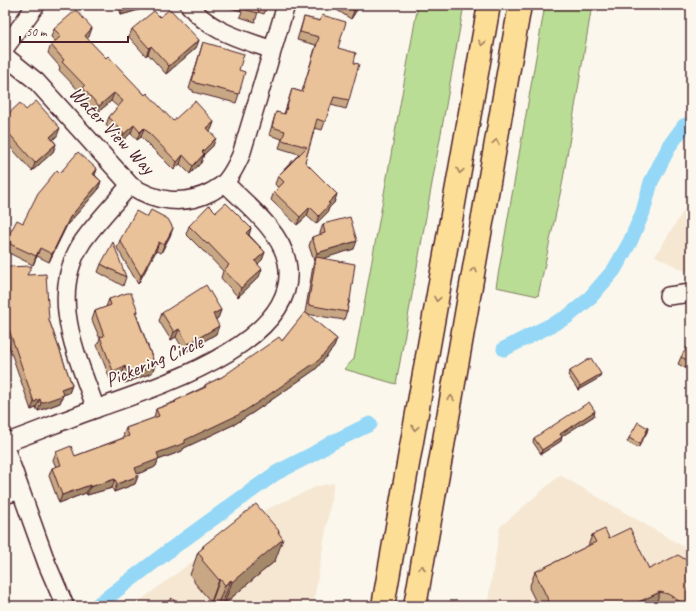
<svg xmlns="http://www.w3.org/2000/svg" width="696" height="611" font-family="Caveat,sans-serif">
<rect width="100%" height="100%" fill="#fbf7ec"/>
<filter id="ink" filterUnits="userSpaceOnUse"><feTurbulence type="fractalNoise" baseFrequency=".025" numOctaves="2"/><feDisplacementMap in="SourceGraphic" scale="8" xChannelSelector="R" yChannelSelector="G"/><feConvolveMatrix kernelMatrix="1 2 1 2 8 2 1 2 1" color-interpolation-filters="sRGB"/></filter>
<g filter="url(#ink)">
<!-- built -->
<path fill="#f6e7d3" d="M691,199V274L655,256Z
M560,475L691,551V606H487L500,527Z
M334,483L313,606H133L256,514L318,486Z"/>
<!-- green -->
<path fill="#badd96" stroke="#827e60" d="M418,5H464L396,384L344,369L354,359L360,327Z
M545,5H592L562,185L538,296L496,287Z"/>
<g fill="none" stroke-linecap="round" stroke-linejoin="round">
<!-- canal -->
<path stroke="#95d7f6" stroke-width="15" d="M504,349L567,317L588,300L614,270L630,242L643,212L651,182L670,145L684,126L691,123
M96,606L171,549L276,473L313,454L333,442L370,424"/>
<!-- street casing -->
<g stroke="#4a1f2b" stroke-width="20">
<path id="street" d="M189,5C210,32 242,39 272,50
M5,48L36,5
M5,56L36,81L130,185C155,202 184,206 211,192C216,189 222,186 226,181C233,173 237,164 241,155L286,5
M668,296L691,293
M96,409C77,355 47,295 83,241C97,221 115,203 130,185
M5,443C36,432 67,419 98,408C154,388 303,342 287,262C281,231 246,204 225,183
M5,447L47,564L65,606
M5,495L20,490"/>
</g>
<!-- highway casing -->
<g stroke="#4a1f2b" stroke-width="25">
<path id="highway" d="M383,606L489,5
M415,606L520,5"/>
</g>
<!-- street -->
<use href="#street" stroke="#fbf7ec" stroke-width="17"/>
<!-- highway -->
<use href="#highway" stroke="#fcde96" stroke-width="22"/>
</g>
<!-- wall -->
<path fill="#c8a784" stroke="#4a1f2b" d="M119,5H144L142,9L121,15Z
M223,5H267L264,14L258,12L255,22L240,17L242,11L223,6Z
M329,5H360L351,19Z
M322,15L338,48L349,100L346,109L331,105L322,130L315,128L305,162L337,194L334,203L329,208L327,213L316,224L307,216L297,225L271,200L274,192L278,188L275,184L278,176L299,154L279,148L282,139L269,135L276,112L284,114L292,89L302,92L316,45L297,40L304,17L320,21Z
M160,17L199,40L196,48L166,74L148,54L146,56L129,37L132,29Z
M54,29L89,37L87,39L106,58L173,121L214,122L211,130L210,131L213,146L204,154L201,163L190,174L180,164L174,170L141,137L137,140L131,133L121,142L106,125L109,117L118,107L111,101L96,114L80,96L81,93L59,70L60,67L48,53L51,45L55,41L51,37Z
M203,42L239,70V94L236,103L193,92V90L189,89Z
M26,110L57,136L53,140L56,144L53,152L32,171L5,141V117Z
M97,169L95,175L101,181L98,190L67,225L49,262L37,256L33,265L7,252L8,251L5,249V244L6,240L23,223L60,173Z
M216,212L251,228L249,235L265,252L262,260L258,264L259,277L238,297L221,278L223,271L205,252H204L186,234L189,226Z
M147,217L173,228L170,236L161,253L156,251L138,284L117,248L120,240Z
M323,224L354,249L322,258L350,300L344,320L306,314L337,339L334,347L316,369L254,412L235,424L184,448L182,451L158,460L156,466L153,468L137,474L138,476L135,484L114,492L112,488L87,495L86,493L59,503L49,476L52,468L56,467L53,460L56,452L75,456L123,438V436L126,428L154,418L156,409L174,402L175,401L204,387L205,385L222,377L282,341L305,313L313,266L314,261L309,246L312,237L320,235V233Z
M101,264L126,277L123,286L98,272Z
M5,267L28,275L49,320L72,385L69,393L63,395L60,403L38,411L36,408L31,410L5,335Z
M109,299L138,311L137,316L155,365L152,373L125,383L122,375L110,379L97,345L100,339L92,320L95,311L106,307Z
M221,310L218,318L216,319V334L185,352L176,337L171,340L159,321L162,313Z
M691,349V371L678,364L681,357Z
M570,371L599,378L578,390L568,375Z
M594,416L562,436L561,441L541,454L533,442L534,438Z
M647,432L638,448L627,442L629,438Z
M279,531L275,561L224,604L223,602L218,606H216L212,601L211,602L194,582V580L190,575L198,552L202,549L203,546Z
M592,535L609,538L649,569L691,606H538L529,588L535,572L588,546Z"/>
<!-- shaded-wall -->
<path fill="#a3886b" stroke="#4a1f2b" d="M131,5H144L142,9L121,15L124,7Z
M358,5H360L351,19L354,11Z
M92,28L89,37L82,44L85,36Z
M199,40L196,48L166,74L169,66Z
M151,46L148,54L146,56L149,48Z
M114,93L111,101L96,114L99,106Z
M214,122L211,130L204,136L207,128Z
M134,125L131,133L121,142L124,134Z
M60,128L57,136L47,145L50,137Z
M144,128L141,137L137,140L140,132Z
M216,138L213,146L198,160L202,152Z
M56,144L53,152L32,171L35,163Z
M204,154L201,163L190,174L193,166Z
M183,155L180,164L174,170L177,162Z
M97,169L94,177L93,174Z
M101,181L98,190L67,225L49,262L52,254L70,217Z
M337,194L334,203L329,208L327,213L316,224L319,216L328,203Z
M310,207L307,216L297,225L300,217Z
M173,228L170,236L161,253L164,245Z
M251,228L248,237L246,233Z
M357,241L354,249L315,261L316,257L314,261L317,253Z
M159,242L156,251L138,284L141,276Z
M40,248L37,256L33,265L36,256Z
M265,252L262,260L252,270L255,261Z
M262,269L259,277L238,297L241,288Z
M221,310L218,318L210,323L213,314Z
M219,326L216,334L185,352L188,344Z
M179,329L176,337L171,340L174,332Z
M337,339L334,347L316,369L254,412L235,424L184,448L182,451L158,460L156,466L153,468L132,476L135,468L157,453L185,440Z
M155,365L152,373L125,383L128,375Z
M125,366L122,375L110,379L113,371Z
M601,374L599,378L578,390L580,386Z
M72,385L69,393L63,395L60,403L38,411L41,403L61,389Z
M40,399L36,408L31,410L34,402Z
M595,411L594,416L559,438L560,434Z
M648,428L647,432L638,448Z
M562,437L561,441L541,454L542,450Z
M138,476L135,484L114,492L117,484Z
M115,479L112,488L87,495L90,487Z
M90,485L86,493L59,503L62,495Z
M279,531L274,546L283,539L275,561L224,604L232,582Z
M220,579L212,601L211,602L219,580Z
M231,580L223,602L218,606H217L225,585Z
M660,592L655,606H630Z"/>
<!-- building -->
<path fill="#e9c299" stroke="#4a1f2b" d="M124,5H131L124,7Z
M244,5H260L258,13L243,9Z
M345,5H358L354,11Z
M170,9L199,40L169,66L151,46L149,48L132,29L154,11L160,17Z
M76,10L92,28L85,36L106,58L108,56L145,95L147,93L173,121L195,101L214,122L207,128L216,138L202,152L204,154L193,166L183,155L177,162L144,128L140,132L134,125L124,134L109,117L123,101L114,93L99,106L83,88L85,86L62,62L64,60L51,45L61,36L54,29Z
M322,15L346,22L338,48L356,53L354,63L359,64L349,100L334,97L325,122L317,119L305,162L337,194L328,203L330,204L319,216L310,207L300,217L274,192L284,182L278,176L307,147L282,140L285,131L272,127L276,112L285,114L292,89L302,92L319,37L300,32L304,17L320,21Z
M203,42L244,54L239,70L245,72L239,94L196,83V82L192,81Z
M36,101L60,128L50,137L56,144L35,163L5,129V117L20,103L26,110Z
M78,152L97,169L93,174L101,181L70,217L52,254L40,248L36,256L10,244L11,242L6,240L17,220L23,223L38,193L57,170L60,173Z
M226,203L251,228L246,233L265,252L255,261L262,269L241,288L224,270L229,265L208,243L207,244L189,226L209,205L216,212Z
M151,210L168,219L173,228L164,245L159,242L141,276L120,240L136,211L147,217Z
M350,217L357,241L317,253L312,237L325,233L323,224Z
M113,242L126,277L101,264Z
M316,257L355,264L350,300H349L347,312L308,305Z
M32,266L27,275L46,274L49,320L72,385L61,389L64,395L41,403L40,399L34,402L6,321L5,267Z
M206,285L221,310L213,314L219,326L188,344L179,329L174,332L162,313Z
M127,293H131L138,311L135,312L155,365L128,375L125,366L113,371L100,337L104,336L95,311L111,305L109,299Z
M305,312L337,339L319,360L257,403L238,415L185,440V443L157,453L159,458L156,460L135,468L138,476L117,484L115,479L90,487V485L62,495L52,468L61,465L56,452L71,446L75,456L129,436L126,428L159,416L156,409L176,402L175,401L206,387L205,385L222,377L279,337L282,341Z
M687,347L691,349V362L681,357Z
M591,358L601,374L580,386L570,371Z
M589,402L595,411L560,434L562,437L542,450L534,438Z
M638,422L648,428L640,444L629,438Z
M256,504L279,531L278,532L283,539L232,582L231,580L225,585L220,579L219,580L202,560L203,559L198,552L204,547L203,546Z
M630,528L649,569L678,555L691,563V606H687L668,594L660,592L630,606H551L535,572L596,542L592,535L605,529L609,538Z
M172,598L177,604L178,603L180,606H160L165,602L166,603Z"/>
<!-- one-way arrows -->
<defs><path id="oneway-chevron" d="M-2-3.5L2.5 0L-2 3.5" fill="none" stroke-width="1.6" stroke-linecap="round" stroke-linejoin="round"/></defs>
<g stroke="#a37e60">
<use href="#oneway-chevron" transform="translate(482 43) rotate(100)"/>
<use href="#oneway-chevron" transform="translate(496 142) rotate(-80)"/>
<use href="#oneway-chevron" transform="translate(460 171) rotate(100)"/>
<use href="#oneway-chevron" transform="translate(474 270) rotate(-80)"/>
<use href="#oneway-chevron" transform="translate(437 299) rotate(100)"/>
<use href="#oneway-chevron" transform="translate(451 398) rotate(-80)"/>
<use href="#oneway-chevron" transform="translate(415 428) rotate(100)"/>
<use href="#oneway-chevron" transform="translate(422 568) rotate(-80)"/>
</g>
</g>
<g text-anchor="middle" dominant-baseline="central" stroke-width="3.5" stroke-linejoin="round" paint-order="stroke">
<!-- street labels -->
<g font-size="20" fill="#4a1f2b" stroke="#fbf7ec">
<text transform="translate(112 130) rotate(46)">Water View Way</text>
<text transform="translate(154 361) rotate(-23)">Pickering Circle</text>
</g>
</g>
<!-- margin -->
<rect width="696" height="611" fill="none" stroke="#fbf7ec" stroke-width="20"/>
<rect x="10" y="10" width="676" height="591" fill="none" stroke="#4a1f2b" stroke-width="1.5" filter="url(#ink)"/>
<!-- scale -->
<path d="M20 36v6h108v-6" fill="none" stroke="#4a1f2b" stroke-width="2"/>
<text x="26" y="36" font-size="12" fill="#4a1f2b" stroke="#fbf7ec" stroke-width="3" paint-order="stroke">50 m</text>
</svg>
